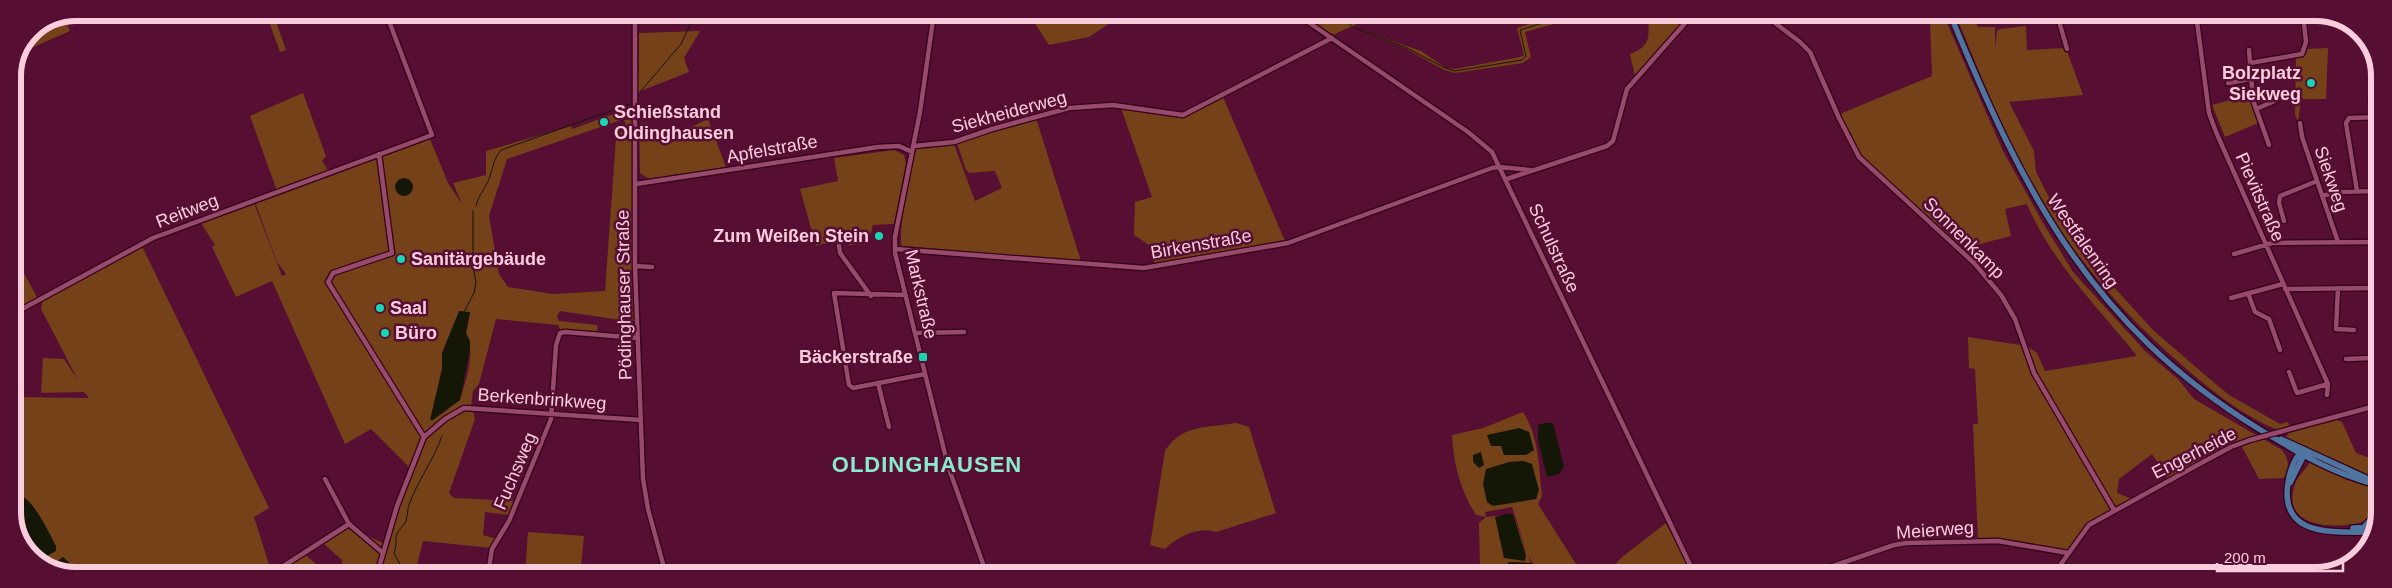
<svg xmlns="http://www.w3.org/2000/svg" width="2392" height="588" font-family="Arial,sans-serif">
<rect width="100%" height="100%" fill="#560e33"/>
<!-- green -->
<path fill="#754118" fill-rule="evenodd" d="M266,13H273L286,50L280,52Z
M1028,13H1125L1089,37L1049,45Z
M1298,13H1381L1333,35Z
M1565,13H1594L1525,32L1531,57L1523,63L1455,73L1444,70L1405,48L1355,28L1421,51L1446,68L1455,69L1520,57L1524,55L1517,28Z
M1649,13H1692L1635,76L1630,54C1654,45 1647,35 1649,13Z
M1926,14H1943L2003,151L2043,223L2073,272L2145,351L2178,379L2194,399L2282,450C2290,460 2289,467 2284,478L2259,479L2240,443L2168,479L2152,454L2119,479L2117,493L2132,499L2090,523L2071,551L2003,540H1978L1973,424H1978L1975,369L1969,368L1968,337L2027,346L2037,353L2045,371L2137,356C2097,306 2052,263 2027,204L2005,209L2011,236L1965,248L1964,251L1958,250L1857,159L1835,116L1932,76L1930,23Z
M1955,14H1972L1978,27H1995V48L1997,31L2000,29L2026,26L2027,50L2065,48L2067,51L2083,95L2009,102L2034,151L2036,172L2055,209L2092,263L2153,330L2205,375L2229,395L2280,424L2288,422L2291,431L2335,419L2342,422L2356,453L2378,461L2376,480L2283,438L2289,434C2249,421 2214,393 2182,365C2126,317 2076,259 2038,196C2005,138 1981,75 1955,14Z
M64,17L70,31L22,52L31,31Z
M700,31L684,58L689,72L638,92L639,33Z
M2328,48L2326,99H2301L2298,121L2295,115L2296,57L2306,54L2307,49Z
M303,93L326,156L322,161L327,168L326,172L277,191L250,116Z
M2249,95L2258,123L2225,137L2212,105Z
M1223,97L1285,241L1154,264L1153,248L1134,235L1135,202L1152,197L1121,108L1181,117Z
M634,110V322L560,311L557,316L559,321L597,325L598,333L560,329L558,325L496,319L479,384L473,391L471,405L475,419L449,493L454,498L515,501L509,515L485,512L483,535L497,539L491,548L423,541L417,565L470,574H338L342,570V560L322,542L348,527L358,536L362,533L387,545L412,470L371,429L345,444L272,281L236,297L212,247L215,245L201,223L254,203L282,276L286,274L277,262L255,202L430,139L448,183L462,204L453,183L486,175V151L571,126L572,129L619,112ZM624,119L626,126L616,138L605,291L553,294L508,287L499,274L489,216L507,159ZM470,313L466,333C476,352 466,380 460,400L431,419L442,369V353L454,325Z
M1036,118L1081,261L902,246C897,237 911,159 917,148L954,144L975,201L1002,188L995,171L969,173L966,170L957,143Z
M708,119L726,167L652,181L640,173L639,124L647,123L659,137L676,134Z
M894,150L904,155L906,163L894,224L873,225L868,244L849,245L847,238L816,246L800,189L838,181L834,158Z
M140,242L269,508L254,517L272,574H63L28,554L13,520V397L89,398L84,392L41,393L43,358L64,359L78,380L41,309L43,299Z
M13,253L38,299L13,312Z
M1523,412C1539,437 1539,467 1542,496L1538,504L1583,575H1540L1528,555L1512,507L1485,512L1486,517L1513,514L1531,563L1509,562L1500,575H1484L1480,567L1479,523L1486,517L1476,515C1461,492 1453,463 1452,435L1483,428Z
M1236,423L1249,427L1276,513L1216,532C1198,526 1178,537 1165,549L1150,545L1165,451C1182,424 1207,428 1236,423Z
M2310,462L2376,487L2371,513L2365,521C2340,530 2282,529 2294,488C2296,477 2305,471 2310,462Z
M1666,523L1693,575H1606L1621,558Z
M528,532L584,536L580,575L525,574Z
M304,554L328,574H272Z"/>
<!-- water -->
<path fill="#151706" d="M395 187a9 9 0 1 1 18 0a9 9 0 1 1-18 0Z
M459,311L470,312L466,333L470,341V350L460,400L433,420H430L442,369V353Z
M1545,423H1553L1564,467L1559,474L1547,477L1538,441V425Z
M1519,428L1529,432L1534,450L1526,455H1504L1501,446H1491L1487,435Z
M1481,452L1484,465L1479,468L1473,462V455Z
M1523,461L1532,464L1539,490L1536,499L1493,506L1487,502L1483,484L1486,469L1509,462Z
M23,497C34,502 50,534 56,546V551L45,557L31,554C26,541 16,508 23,497Z
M1505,514H1513L1526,555L1525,561L1504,558L1495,517Z
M63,557L82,574H63L57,571L56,562Z
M1509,562L1531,563L1538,575H1501Z"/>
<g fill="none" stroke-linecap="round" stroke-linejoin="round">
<!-- stream -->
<path stroke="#151706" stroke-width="1" d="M1334,13L1352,26
M1355,28L1405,47L1445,68L1455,71L1522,60L1526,56L1520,30L1575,13
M641,91L681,44L696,13
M476,206C478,195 487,187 490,176C494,164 493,161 501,150L630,104
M464,312L474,293L476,282L473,267V211
M396,574L401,566L394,553C397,546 395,540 397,534C399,529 404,525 406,521C408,515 407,508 410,502C419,479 434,459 442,436"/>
<!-- minor casing -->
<g stroke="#33001a" stroke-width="7">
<path id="minor" d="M635,13V266L643,479L648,509L666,575
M934,13L920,112L895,237V253L948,466L987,575
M1295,13L1468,132L1492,152L1695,575
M1762,13L1800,42L1810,52L1839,118L1859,157L1974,263L2001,295L2015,319L2034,373L2114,510
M2057,14L2067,49
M2196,14L2209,113L2216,132L2328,384L2327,395
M2058,21L2105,14
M2249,50L2250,63L2302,54L2306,42L2303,14
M2250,63L2253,100L2269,145
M2228,83L2251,79
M2371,98L2372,117
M2256,109L2277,100
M625,116H636
M2300,123L2302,137L2338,242
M914,146L954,142L992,129L1069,108L1113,105L1183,115L1332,38
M379,154L392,253L333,273L328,282L424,437
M1507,179L1607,146L1613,141L1627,89L1694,13
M636,184L878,147L899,146L912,152
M2357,191L2346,123L2349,118L2379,117
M2322,196L2337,192L2379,191
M2284,221L2279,203L2280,196L2317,181
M839,245L840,253L871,296
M895,249L1144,268L1288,243L1492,168L1499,167L1530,170
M2234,254L2272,243L2379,242
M635,266L652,267
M2338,288L2336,329L2354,330
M2285,289L2379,288
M2248,293L2255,312L2269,319L2280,350
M905,295L834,293L849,385L853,388L925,374
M2231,298L2283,284
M13,314L153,238L432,135L386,13
M916,333L964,332
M2346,359L2372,358L2379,331
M2289,372L2297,393L2328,384
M878,383L889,427
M2290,429L2379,405
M325,479L349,524L382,552
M271,574L349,524
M377,574L397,506L424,437L445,419L464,408L641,420
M488,574L492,549L509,521L551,419L556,345L560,333L565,332L638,338
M1807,575L1894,545L1907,543L1998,541L2068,553
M2053,575L2089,525L2203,462L2231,447L2250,440"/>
</g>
<!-- major casing -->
<g stroke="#33001a" stroke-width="8">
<path id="major" d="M1950,14C2023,191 2090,325 2259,429C2297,452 2335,475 2378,485
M2281,439L2366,478
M2304,451C2296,454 2291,469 2289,477C2276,538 2331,532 2374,532
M2290,483L2305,453
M2353,528L2373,527L2375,529
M2363,528L2373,517L2378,503"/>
</g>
<!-- minor -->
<use href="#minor" stroke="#974a6b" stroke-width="4.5"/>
<!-- major -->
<use href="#major" stroke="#5074a0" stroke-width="5.5"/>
<!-- minor-bridge casing -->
<g stroke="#33001a" stroke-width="7" stroke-linecap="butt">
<path id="minor-bridge" d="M2250,440L2290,429"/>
</g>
<!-- minor-bridge -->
<use href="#minor-bridge" stroke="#974a6b" stroke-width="4.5"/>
</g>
<!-- markers -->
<g fill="#19d5b2" stroke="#560e33" stroke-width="2">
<circle cx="2311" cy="83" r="5"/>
<circle cx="604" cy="122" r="5"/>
<circle cx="879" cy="236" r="5"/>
<circle cx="401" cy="259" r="5"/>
<circle cx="380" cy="308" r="5"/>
<circle cx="385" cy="333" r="5"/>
<rect x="918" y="352" width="10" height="10" rx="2.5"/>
</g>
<g text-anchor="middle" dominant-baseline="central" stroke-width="5" stroke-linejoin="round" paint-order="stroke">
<!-- poi labels -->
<g font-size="18" font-weight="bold" fill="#facddd" stroke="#560e33" text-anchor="start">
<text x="2301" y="73" text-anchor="end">Bolzplatz<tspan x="2301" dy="21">Siekweg</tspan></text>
<text x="614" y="112">Schießstand<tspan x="614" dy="21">Oldinghausen</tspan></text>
<text x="869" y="236" text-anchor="end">Zum Weißen Stein</text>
<text x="411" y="259">Sanitärgebäude</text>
<text x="390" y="308">Saal</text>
<text x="395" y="333">Büro</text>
<text x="913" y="357" text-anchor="end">Bäckerstraße</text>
</g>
<!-- street labels -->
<g font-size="18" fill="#facddd" stroke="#560e33">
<text transform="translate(1009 112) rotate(-15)">Siekheiderweg</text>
<text transform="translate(772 149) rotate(-10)">Apfelstraße</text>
<text transform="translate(2331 179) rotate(71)">Siekweg</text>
<text transform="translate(2260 197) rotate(66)">Pievitstraße</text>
<text transform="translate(187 211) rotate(-21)">Reitweg</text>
<text transform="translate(1964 238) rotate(45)">Sonnenkamp</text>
<text transform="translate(2083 241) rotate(55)">Westfalenring</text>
<text transform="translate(1201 244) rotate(-10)">Birkenstraße</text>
<text transform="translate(1554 248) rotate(65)">Schulstraße</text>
<text transform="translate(921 294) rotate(77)">Markstraße</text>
<text transform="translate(624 295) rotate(-91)">Pödinghauser Straße</text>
<text transform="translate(542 399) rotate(4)">Berkenbrinkweg</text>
<text transform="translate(2194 453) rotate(-27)">Engerheide</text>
<text transform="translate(515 471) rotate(-67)">Fuchsweg</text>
<text transform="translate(1935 530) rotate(-4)">Meierweg</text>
</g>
<!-- district labels -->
<g font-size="22" font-weight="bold" letter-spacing="1" fill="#89ead0" stroke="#560e33">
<text x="927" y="464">OLDINGHAUSEN</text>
</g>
</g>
<!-- crop -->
<path d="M0 0H2392V588H0ZM76 21H2316A55 55 0 0 1 2371 76V512A55 55 0 0 1 2316 567H76A55 55 0 0 1 21 512V76A55 55 0 0 1 76 21Z" fill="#560e33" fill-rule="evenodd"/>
<path fill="none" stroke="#facddd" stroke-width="6" d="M76 21H2316A55 55 0 0 1 2371 76V512A55 55 0 0 1 2316 567H76A55 55 0 0 1 21 512V76A55 55 0 0 1 76 21Z"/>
<!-- scale -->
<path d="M2217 563v8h126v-8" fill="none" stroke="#facddd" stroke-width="2.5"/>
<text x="2224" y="563" font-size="15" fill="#facddd" stroke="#560e33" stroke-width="4" paint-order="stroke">200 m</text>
</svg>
